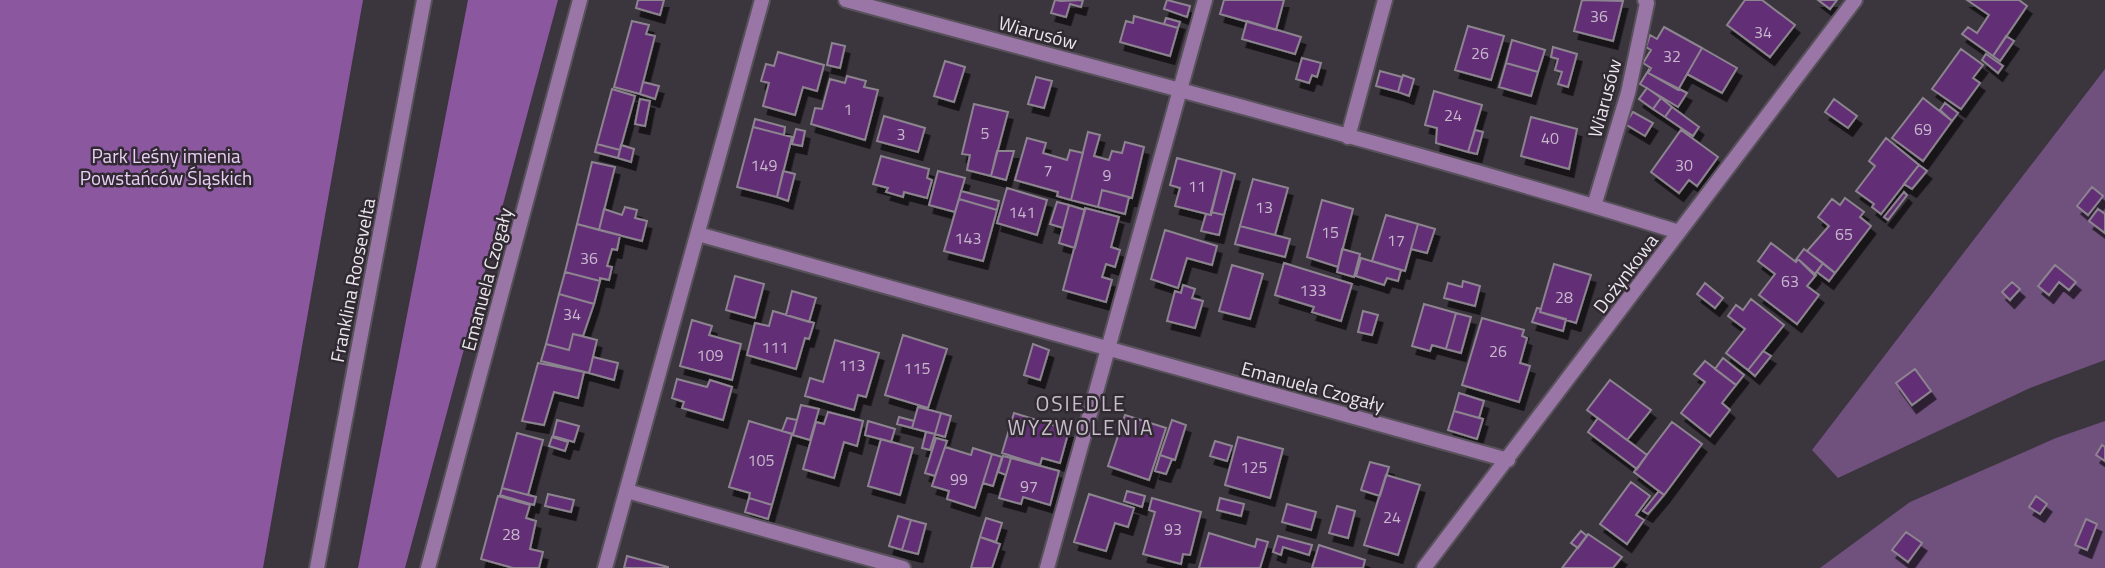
<svg xmlns="http://www.w3.org/2000/svg" width="2105" height="568" font-family="'Titillium Web',sans-serif">
<defs>
<filter id="shadow"><feDropShadow dx="4.5" dy="8" stdDeviation="0" flood-color="#0009"/></filter>
</defs>
<rect width="100%" height="100%" fill="#3b353e"/>
<!-- green -->
<path fill="#70507d" d="M2105,69V360L2030,388L1838,478L1812,450Z
M2105,421V568H1820L1910,502L2056,438Z"/>
<!-- forest -->
<path fill="#8b579f" d="M0,0H363L263,568H0Z
M468,0H558L405,568H358Z"/>
<!-- building -->
<path fill="#622f74" stroke="#8c848f" stroke-width="2" filter="url(#shadow)" d="M638,0H664L660,15L636,8Z
M1055,0L1061,1L1083,0L1081,7L1070,4L1066,17L1051,13Z
M1167,0L1190,6L1187,17L1164,9Z
M1224,0H1284L1276,30L1220,14Z
M1582,0L1623,1L1613,41L1574,31Z
M1745,0H1762L1795,25L1770,57L1727,25Z
M1818,0H1837L1830,9Z
M1967,0H2019L2027,6L1993,56L1962,34L1968,27L1977,33L1989,15Z
M1134,16L1178,28L1170,56L1120,42L1126,21L1133,23Z
M1166,18L1180,22L1178,28L1164,24Z
M632,21L649,25L646,34L655,36L640,94L614,87Z
M1247,21L1301,37L1295,54L1242,39Z
M1468,26L1504,36L1491,80L1455,70Z
M1664,27L1702,48L1678,90L1648,73L1651,68L1643,63L1651,50L1646,47L1650,35L1657,39Z
M2006,36L2014,41L2000,61L1993,56Z
M1512,40L1545,50L1538,72L1506,63Z
M832,43L845,46L840,68L827,65Z
M1553,47L1577,54L1568,87L1558,84L1562,72L1555,70L1558,59L1551,57Z
M1702,48L1737,68L1722,93L1687,74Z
M1961,49L1983,65L1973,78L1980,83L1961,109L1932,89Z
M778,52L824,65L817,91L803,87L795,115L763,106L769,83L761,81L766,64L774,66Z
M1986,54L2003,66L1998,73L1982,60Z
M1302,58L1321,63L1317,77L1312,75L1309,83L1296,79Z
M945,61L965,67L954,102L934,96Z
M1506,63L1538,72L1531,96L1499,87Z
M1380,71L1402,77L1398,92L1376,86Z
M1648,71V73L1687,93L1678,107L1640,84Z
M1403,75L1414,79L1409,96L1398,92Z
M847,76L866,81L864,87L878,90L865,140L811,124L815,108L822,109L830,79L845,83Z
M1036,77L1052,81L1044,108L1028,104Z
M643,82L659,86L655,99L640,94Z
M1647,88L1661,98L1653,109L1639,99Z
M612,89L635,96L620,150L597,144Z
M1434,91L1482,105L1468,152L1436,143L1437,128L1425,125Z
M1661,98L1672,107L1665,117L1653,109Z
M1923,98L1952,121L1923,161L1892,138Z
M640,99L650,101L645,126L635,124Z
M1834,99L1857,116L1848,128L1825,112Z
M1945,103L1958,113L1952,121L1940,110Z
M974,104L1008,112L991,176L967,170L970,155L962,154Z
M1672,107L1699,127L1693,136L1665,117Z
M1633,112L1653,123L1645,136L1625,124Z
M884,116L925,128L918,152L877,141Z
M1531,117L1577,129L1569,169L1521,156Z
M755,119L785,127L784,135L753,127Z
M753,127L792,137L777,197L737,187Z
M796,129L805,131L802,146L792,144Z
M1475,130L1483,132L1477,154L1468,152Z
M1681,130L1718,157L1697,186L1689,180L1679,193L1651,172Z
M1088,132L1100,135L1094,156L1109,160L1112,151L1122,153L1125,142L1144,147L1132,198L1102,190L1098,207L1071,200Z
M1027,138L1046,143L1043,153L1067,160L1070,150L1083,153L1071,200L1057,196L1058,192L1015,180Z
M1886,138L1919,165L1881,214L1872,207L1874,204L1856,191L1875,166L1869,161Z
M597,144L620,150L618,158L595,152Z
M621,145L634,149L631,162L618,158Z
M997,151H1014L1006,180L991,176Z
M881,156L929,169L927,178L932,180L927,198L904,192L903,197L886,192L888,188L873,184Z
M1177,158L1222,170L1211,215L1175,206L1180,188L1170,185Z
M592,162L615,167L599,230L577,224Z
M1919,165L1927,171L1912,189L1904,184Z
M1222,170L1235,174L1224,215L1211,212Z
M783,171L795,174L788,201L777,197Z
M938,171L965,178L955,212L929,205Z
M1253,179L1288,188L1275,235L1240,226Z
M2092,187L2103,196L2088,215L2077,206Z
M1007,188L1047,200L1037,235L997,223Z
M1102,190L1129,197L1125,214L1098,207Z
M961,191L999,201L997,210L959,199Z
M1904,192L1907,195L1888,220L1884,217Z
M1845,198L1864,212L1860,217L1871,226L1835,273L1807,251L1829,226L1818,217L1832,199L1840,205Z
M959,199L997,210L983,261L944,251Z
M1322,200L1353,209L1338,267L1307,257Z
M1057,202L1069,205L1063,228L1050,224Z
M1069,205L1085,210L1075,248L1059,243Z
M625,207L637,210L635,218L647,221L642,241L599,230L604,209L622,215Z
M1085,208L1119,217L1111,247L1120,250L1115,267L1106,264L1102,277L1112,280L1106,302L1063,290Z
M2098,209L2105,214V233L2089,221Z
M1211,212L1224,215L1219,235L1201,231L1206,214L1211,215Z
M1386,215L1418,224L1405,271L1372,261Z
M577,224L620,235L617,250L612,249L607,266L612,267L609,280L600,278V281L565,272Z
M1418,224L1435,229L1427,253L1411,249Z
M1240,226L1290,239L1285,257L1235,244Z
M1165,230L1217,246L1212,265L1187,258L1178,288L1151,279Z
M1771,243L1796,262L1798,259L1816,275L1807,286L1819,295L1797,324L1759,295L1775,274L1758,261Z
M1342,249L1360,254L1354,277L1337,272Z
M1804,249L1823,263L1814,275L1798,259L1796,262L1795,261Z
M1361,258L1401,270L1398,281L1387,278L1384,285L1356,276Z
M1284,263L1352,284L1341,321L1312,312L1314,307L1275,295Z
M1823,263L1835,273L1829,281L1817,272Z
M1554,264L1591,275L1576,323L1540,312Z
M1232,265L1263,274L1250,319L1219,311Z
M2055,265L2076,282L2069,290L2059,282L2049,295L2038,286Z
M565,272L600,281L594,304L559,294Z
M735,276L764,284L755,318L726,310Z
M1463,281L1480,286L1475,306L1444,298L1448,283L1462,287Z
M2012,282L2020,289L2010,300L2002,292Z
M1705,283L1723,298L1715,308L1697,294Z
M1183,285L1195,289L1192,298L1203,301L1195,328L1167,321L1175,291L1181,293Z
M792,291L816,298L809,322L786,315Z
M559,294L594,304L583,336L573,334L569,350L546,344Z
M1751,299L1784,325L1748,370L1726,353L1745,329L1728,316L1736,305L1743,310Z
M1424,304L1456,313L1446,349L1432,345L1430,351L1412,346Z
M1537,308L1541,309L1540,312L1566,319L1563,331L1532,322Z
M773,311L814,323L809,339L805,338L796,369L747,355L755,323L769,326Z
M1363,311L1378,315L1372,335L1358,332Z
M1456,313L1471,317L1461,353L1446,349Z
M1482,318L1524,330L1522,336L1527,338L1520,363L1530,366L1519,402L1462,385Z
M692,320L712,326L709,335L741,344L732,380L680,366Z
M573,334L597,340L589,373L541,361L546,344L569,350Z
M903,335L947,349L928,408L885,395Z
M835,340L879,353L866,397L858,395L854,410L805,396L810,378L823,382Z
M1033,344L1049,350L1040,380L1024,375Z
M1763,351L1771,356L1755,376L1748,370Z
M593,357L618,363L614,380L589,373Z
M1723,358L1744,375L1736,385L1715,369Z
M1705,361L1736,385L1722,403L1730,410L1710,436L1681,413L1705,382L1694,374Z
M538,363L584,372L578,398L554,392L544,425L522,421Z
M1915,369L1931,391L1912,405L1896,383Z
M677,379L707,387L710,380L732,387L723,420L682,408L684,402L672,398Z
M1610,380L1651,410L1627,440L1587,410Z
M1459,393L1484,401L1479,418L1454,411Z
M801,405L819,409L810,440L793,435Z
M918,407L941,413L935,434L912,428Z
M1454,411L1483,419L1477,439L1448,430Z
M828,412L863,421L857,446L844,442L834,478L803,469L816,422L824,424Z
M941,413L951,416L945,437L935,434Z
M1014,413L1069,430L1060,463L1042,458L1040,465L1002,453Z
M1125,415L1166,428L1149,480L1108,466Z
M899,417L914,421L912,428L897,424Z
M787,418L797,420L793,434L782,431Z
M1598,418L1647,455L1637,469L1588,432Z
M557,420L579,426L574,442L553,436Z
M1172,420L1186,425L1175,460L1160,455Z
M749,421L792,434L772,505L749,498L750,493L729,487Z
M868,421L895,429L891,442L865,435Z
M1672,422L1702,444L1664,495L1634,472Z
M926,432L935,434L930,450L922,448Z
M517,433L543,440L528,495L502,488Z
M552,437L568,442L565,451L549,446Z
M1238,437L1283,449L1270,498L1225,485Z
M936,438L947,441L935,476L925,473Z
M881,439L913,448L900,495L868,486Z
M1215,441L1232,446L1227,461L1210,456Z
M2102,445L2105,447V461L2096,455Z
M945,447L971,455L973,448L992,454L975,508L947,499L949,491L932,486Z
M992,454L1002,457L993,486L983,483Z
M1160,455L1172,459L1166,474L1155,471Z
M1003,456L1011,458L1006,475L998,472Z
M1011,458L1059,471L1050,505L1023,497L1021,504L999,498Z
M1370,462L1389,467L1380,496L1361,490Z
M1386,475L1420,485L1398,555L1364,545Z
M1631,482L1650,496L1636,515L1644,520L1627,544L1600,524Z
M502,488L536,497L534,505L500,495Z
M1127,491L1145,496L1142,507L1124,501Z
M1659,491L1664,495L1648,514L1643,511Z
M548,494L574,500L571,512L545,506Z
M1089,494L1134,508L1128,527L1115,523L1106,551L1074,542Z
M498,496L530,505L526,518L536,521L530,549L543,552L539,568H513L481,559Z
M2036,496L2047,504L2040,514L2029,507Z
M749,498L772,505L768,519L745,512Z
M1152,498L1201,512L1190,555L1183,554L1181,564L1143,554L1155,512L1149,510Z
M1220,498L1244,504L1241,516L1217,510Z
M1287,504L1316,512L1311,530L1282,522Z
M1337,506L1355,511L1348,538L1329,533Z
M898,516L911,520L902,550L889,546Z
M986,518L1002,523L996,542L980,537Z
M2086,519L2097,524L2087,550L2075,545Z
M911,520L926,524L918,554L902,550Z
M1581,531L1587,536L1578,548L1571,543Z
M1906,532L1922,543L1908,562L1892,550Z
M1209,533L1255,547L1257,539L1268,542L1260,568H1199Z
M1588,534L1622,557L1613,568H1562Z
M1278,536L1312,545L1309,555L1283,547L1281,555L1273,552Z
M980,537L1000,544L992,568H971Z
M1319,545L1365,560L1363,568H1312Z
M627,556L668,567V568H624Z"/>
<g fill="none" stroke-linecap="round" stroke-linejoin="round">
<!-- minor casing -->
<g stroke="#57515a" stroke-width="18">
<path id="minor" d="M846,0C1124,76 1404,147 1679,232
M1348,137L1385,0
M1594,206L1628,93L1647,3L1645,0
M698,234L1508,460
M627,491L903,568
M428,568L580,0
M605,568L762,0
M1047,568L1205,0
M1424,568L1855,0"/>
</g>
<!-- tertiary casing -->
<g stroke="#57515a" stroke-width="18">
<path id="tertiary" d="M317,568L424,0"/>
</g>
<!-- minor -->
<use href="#minor" stroke="#9976a6" stroke-width="14"/>
<!-- tertiary -->
<use href="#tertiary" stroke="#9976a6" stroke-width="14"/>
</g>
<g text-anchor="middle" dominant-baseline="central" stroke-width="5" stroke-linejoin="round" paint-order="stroke">
<!-- number labels -->
<g font-size="16" fill="#c8b8cd">
<text x="1599" y="16">36</text>
<text x="1763" y="32">34</text>
<text x="1480" y="53">26</text>
<text x="1672" y="56">32</text>
<text x="848" y="109">1</text>
<text x="1453" y="115">24</text>
<text x="1923" y="129">69</text>
<text x="985" y="133">5</text>
<text x="901" y="134">3</text>
<text x="1550" y="138">40</text>
<text x="764" y="165">149</text>
<text x="1684" y="165">30</text>
<text x="1048" y="170">7</text>
<text x="1107" y="175">9</text>
<text x="1197" y="186">11</text>
<text x="1264" y="207">13</text>
<text x="1022" y="212">141</text>
<text x="1330" y="232">15</text>
<text x="1844" y="234">65</text>
<text x="968" y="238">143</text>
<text x="1396" y="240">17</text>
<text x="589" y="258">36</text>
<text x="1790" y="281">63</text>
<text x="1313" y="290">133</text>
<text x="1564" y="297">28</text>
<text x="572" y="314">34</text>
<text x="775" y="347">111</text>
<text x="1498" y="351">26</text>
<text x="710" y="355">109</text>
<text x="852" y="365">113</text>
<text x="917" y="368">115</text>
<text x="761" y="460">105</text>
<text x="1254" y="467">125</text>
<text x="959" y="479">99</text>
<text x="1029" y="486">97</text>
<text x="1392" y="517">24</text>
<text x="1173" y="529">93</text>
<text x="511" y="534">28</text>
</g>
<!-- street labels -->
<g font-size="19" fill="#eae6eb" stroke="#312a33">
<text transform="translate(1038 32) rotate(15)">Wiarusów</text>
<text transform="translate(1604 98) rotate(-75)">Wiarusów</text>
<text transform="translate(1625 273) rotate(-53)">Dożynkowa</text>
<text transform="translate(486 279) rotate(-75)">Emanuela Czogały</text>
<text transform="translate(352 280) rotate(-79)">Franklina Roosevelta</text>
<text transform="translate(1313 386) rotate(15)">Emanuela Czogały</text>
</g>
<!-- park labels -->
<g font-size="19" fill="#ebcff6" stroke="#312a33">
<text x="166" y="155">Park Leśny imienia<tspan x="166" dy="22">Powstańców Śląskich</tspan></text>
</g>
<!-- neighbourhood labels -->
<g font-size="21" letter-spacing="2" fill="#c7bfca" stroke="#312a33">
<text x="1081" y="403">OSIEDLE<tspan x="1081" dy="24">WYZWOLENIA</tspan></text>
</g>
</g>
</svg>
